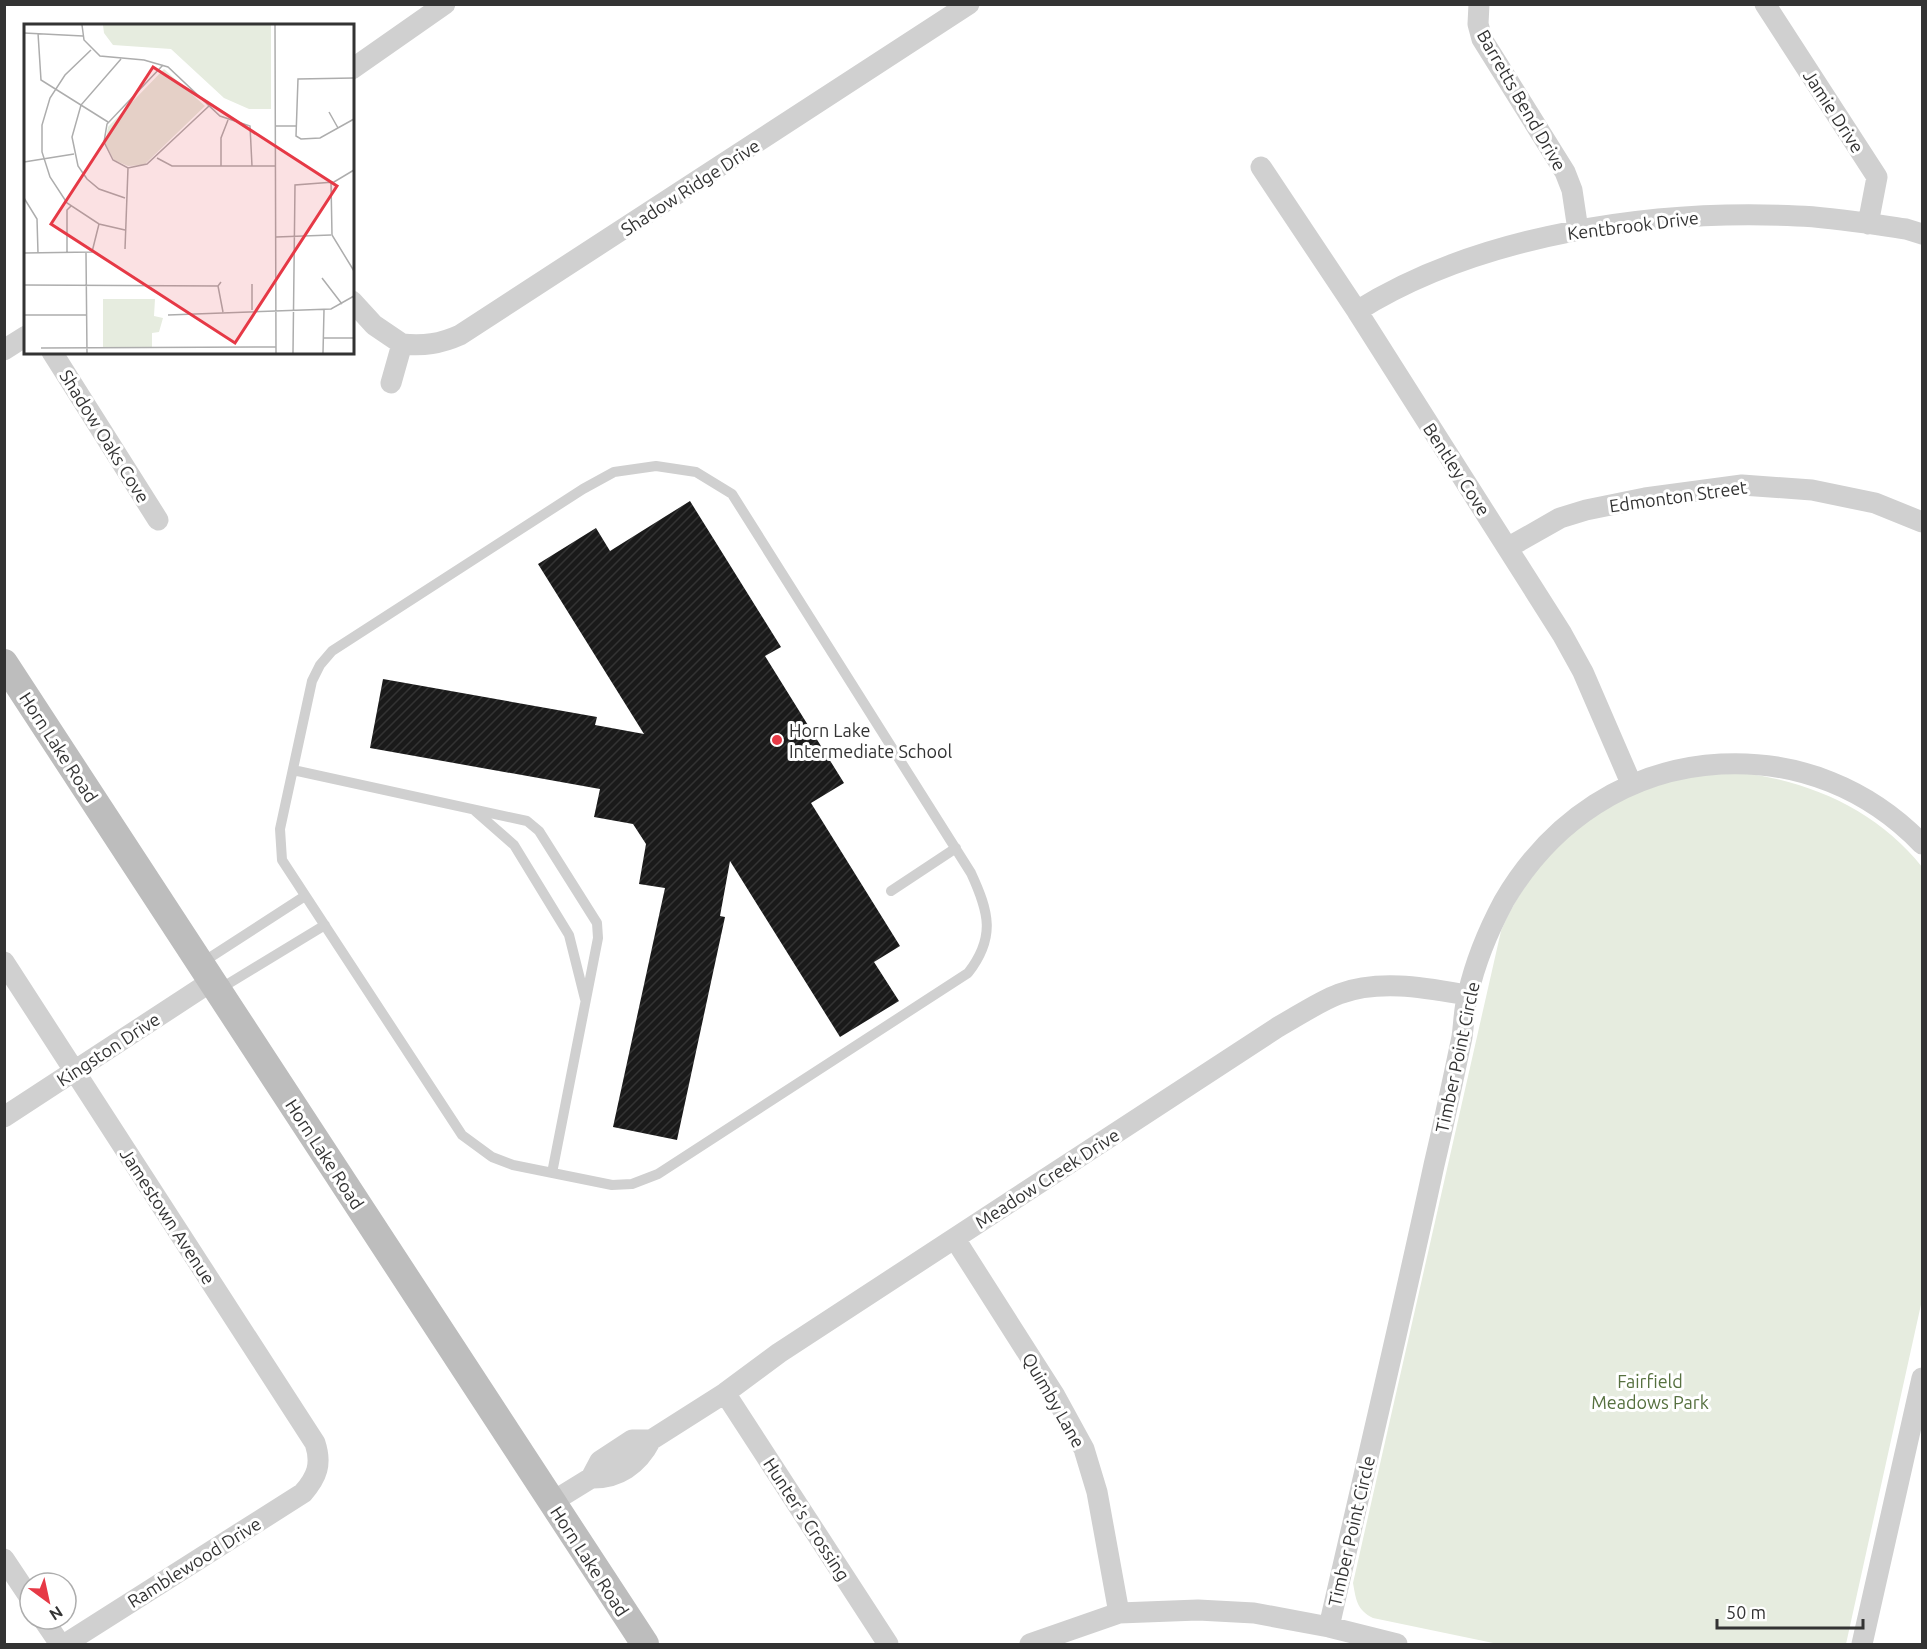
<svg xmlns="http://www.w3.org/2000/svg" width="1927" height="1649" font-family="Ubuntu,sans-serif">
<defs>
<pattern id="building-hatch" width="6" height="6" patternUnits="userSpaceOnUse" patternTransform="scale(1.5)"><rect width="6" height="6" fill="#1a1a1a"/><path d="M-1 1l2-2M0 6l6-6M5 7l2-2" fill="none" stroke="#333"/></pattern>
</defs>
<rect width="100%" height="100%" fill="#fff"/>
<!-- park -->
<path fill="#e6ecdf" d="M1742,773C1811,781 1879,812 1922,867V1300L1846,1644H1498L1373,1618C1357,1610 1356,1600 1353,1583L1501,931C1534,853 1606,789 1692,776C1708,774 1726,774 1742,773Z"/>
<!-- building -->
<path fill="url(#building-hatch)" d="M690,501L781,647L765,656L844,783L811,803L900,946L874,962L899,1001L840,1037L730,861L720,916L725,917L677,1140L613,1127L665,888L639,884L646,844L633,824L594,817L600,789L370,748L383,679L597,717L595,725L644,734L538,564L596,528L610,551Z"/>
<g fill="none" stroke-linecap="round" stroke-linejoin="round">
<!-- service -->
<path stroke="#d0d0d0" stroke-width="10" d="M656,466L696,472L732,494L971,873C989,912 996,937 968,973L658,1174L632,1184L612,1185L513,1165L492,1157L462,1135L282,860L280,829L312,681L320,665L332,651L583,489L614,472Z
M293,770L527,821L539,831L597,923L598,938L552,1173
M474,810L514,845L569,935L585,999
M891,891L956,848
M203,962L305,896
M218,990L325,925"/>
<!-- minor -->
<path stroke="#d0d0d0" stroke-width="21" d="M1479,4L1478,24L1482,39L1565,172L1572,190L1578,230
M1765,4L1877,177L1868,224
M352,69L445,4
M1261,167L1357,311L1562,634L1583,672L1631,783
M352,301L374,325L402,344
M1357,311C1479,234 1655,209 1797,216C1833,217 1870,224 1906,229L1922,234
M4,350L26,336
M52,352L158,520
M391,383L402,344C424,346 440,344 460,335L969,4
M1509,547L1560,518L1586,510L1645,498L1742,485L1812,490L1875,503L1922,522
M4,962L315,1443C322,1464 317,1477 303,1493L65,1644
M4,1117L212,981
M955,1239L1055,1396L1084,1449L1097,1492L1119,1613
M725,1393L888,1644
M591,1478C618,1479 638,1465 651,1440
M552,1502L591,1478L600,1461L632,1440H651L725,1393L779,1353L1278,1027C1298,1016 1318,1002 1339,994C1380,979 1426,988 1467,995
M4,1559L30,1598
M43,1619L60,1644
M1329,1627C1364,1473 1401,1319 1434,1165C1444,1123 1453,1080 1462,1037C1464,1023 1464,1008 1468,994C1475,963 1489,929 1504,901C1551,821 1628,769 1721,764C1798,760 1869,789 1922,844
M1030,1644L1119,1613L1198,1610L1254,1613L1329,1627L1397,1644
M1862,1644L1922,1378"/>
<!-- secondary -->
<path stroke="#bdbdbd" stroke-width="28" d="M4,663L645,1644"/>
</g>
<!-- markers -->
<circle fill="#e63946" stroke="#fff" stroke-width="2" cx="777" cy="740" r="6"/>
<g text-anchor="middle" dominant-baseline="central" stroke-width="6" stroke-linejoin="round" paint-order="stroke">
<!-- street labels -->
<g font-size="18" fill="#333" stroke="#fff">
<text transform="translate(1522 100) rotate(60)">Barretts Bend Drive</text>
<text transform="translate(1834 111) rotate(57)">Jamie Drive</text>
<text transform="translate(690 187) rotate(-33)">Shadow Ridge Drive</text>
<text transform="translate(1633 225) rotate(-7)">Kentbrook Drive</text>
<text transform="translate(105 436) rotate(58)">Shadow Oaks Cove</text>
<text transform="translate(1457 469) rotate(57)">Bentley Cove</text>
<text transform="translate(1678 496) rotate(-8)">Edmonton Street</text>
<text transform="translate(59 747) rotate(57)">Horn Lake Road</text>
<text transform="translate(108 1049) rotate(-33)">Kingston Drive</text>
<text transform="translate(1457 1057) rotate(-78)">Timber Point Circle</text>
<text transform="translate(325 1154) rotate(57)">Horn Lake Road</text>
<text transform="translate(1047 1178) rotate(-33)">Meadow Creek Drive</text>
<text transform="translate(168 1216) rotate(57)">Jamestown Avenue</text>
<text transform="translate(1054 1400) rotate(60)">Quimby Lane</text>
<text transform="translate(807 1519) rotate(57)">Hunter's Crossing</text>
<text transform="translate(1351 1531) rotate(-77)">Timber Point Circle</text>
<text transform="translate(590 1561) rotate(57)">Horn Lake Road</text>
<text transform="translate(194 1562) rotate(-32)">Ramblewood Drive</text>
</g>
<!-- poi labels -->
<g font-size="18" fill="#333" stroke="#fff" text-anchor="start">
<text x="789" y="730">Horn Lake<tspan x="789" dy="21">Intermediate School</tspan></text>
</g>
<!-- park labels -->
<g font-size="18" fill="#56703f" stroke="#fff">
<text x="1650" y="1381">Fairfield<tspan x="1650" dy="21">Meadows Park</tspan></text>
</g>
</g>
<!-- overview -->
<g transform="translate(24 24)">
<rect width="330" height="330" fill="#fff"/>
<path d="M79,1H247V85H225L200,74L147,25L89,21L80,9ZM140,45L181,82L120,141L104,142L90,136L81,119L84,103ZM79,275H131L130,292L139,294L135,308L128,309V323H79Z" fill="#e6ecdf"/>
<path fill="none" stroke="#adadad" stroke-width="1.5" d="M58,1L60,16L76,32L120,36L144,43L196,92L226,102L228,142M251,1L252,329M0,9L59,12M14,9L17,56L84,98M67,26L41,51L26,74L18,101V128L26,153L43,179L75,200L101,206M97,35L57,81L48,113L54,142L63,155L75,165L101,174M139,41L83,100L80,118L89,136L104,144L123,140L185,82M330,54L274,55L272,112L277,115L296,114L330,95M305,88L314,104M252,102H272M133,134L148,142H251M0,138L50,130M197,142V114L204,96M307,158L308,211L330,247M0,174L13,195L14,229M252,213L307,211M101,225L104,144M0,229L68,228L75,200M43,229V186L47,182M62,229L63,329M298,254L318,280M0,261L194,262L197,258M194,262L199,288M228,286V260M0,291H62M144,291L307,285L330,272M299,314H330M17,324L252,323M269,329L271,161L310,158L330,146M299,329L300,286"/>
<path fill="#e63946" fill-opacity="0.15" stroke="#e63946" stroke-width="3" d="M129,43L313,162L211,319L27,200Z"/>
<rect width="330" height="330" fill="none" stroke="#333" stroke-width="3"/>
</g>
<!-- border -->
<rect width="1927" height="1649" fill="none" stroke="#333333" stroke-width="12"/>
<!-- north arrow -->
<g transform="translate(48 1601) rotate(147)"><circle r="28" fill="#ffffff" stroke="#adadad" stroke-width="1.5"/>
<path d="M0-4.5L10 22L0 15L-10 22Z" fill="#e63946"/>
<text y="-9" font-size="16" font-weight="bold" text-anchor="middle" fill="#333333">N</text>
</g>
<!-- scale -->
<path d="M1717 1619v9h146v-9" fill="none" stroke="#333333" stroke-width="3"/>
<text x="1726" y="1619" font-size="18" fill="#333333" stroke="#ffffff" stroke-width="4.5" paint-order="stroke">50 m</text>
</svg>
